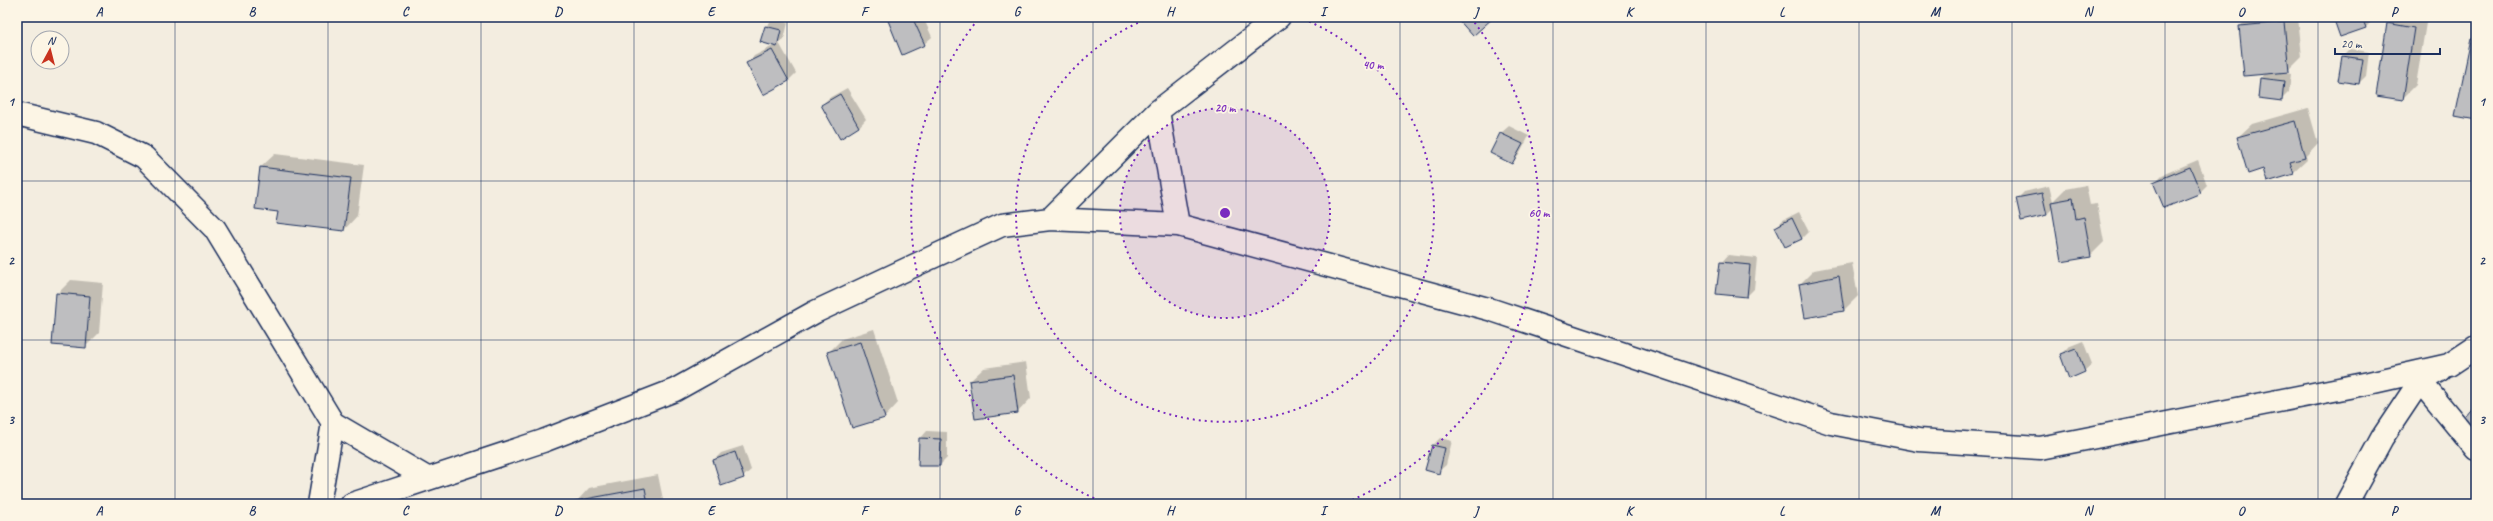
<svg xmlns="http://www.w3.org/2000/svg" width="2493" height="521" font-family="Caveat,sans-serif">
<rect width="100%" height="100%" fill="#f3ede0"/>
<filter id="ink" filterUnits="userSpaceOnUse"><feTurbulence type="fractalNoise" baseFrequency=".025" numOctaves="2"/><feDisplacementMap in="SourceGraphic" scale="8" xChannelSelector="R" yChannelSelector="G"/><feConvolveMatrix kernelMatrix="1 2 1 2 8 2 1 2 1" color-interpolation-filters="sRGB"/></filter>
<g filter="url(#ink)">
<!-- shadow -->
<path fill="#0003" d="M889,17H923L932,37L924,44L888,19Z
M2250,17H2298L2302,57L2288,71L2281,72L2291,74L2289,92L2281,100L2259,97L2261,78L2266,73L2240,26Z
M2335,17H2372L2373,20L2366,27L2341,36Z
M2395,17H2427L2416,85L2402,99L2388,24Z
M773,19L788,23L784,39L779,43L796,73L789,80L763,94L747,64L754,56L775,45L761,42L766,26Z
M2476,35V119L2471,39Z
M2350,49L2369,52L2366,76L2359,83L2339,80L2343,56Z
M847,88L866,119L859,127L822,105L829,98Z
M2308,108L2318,143L2306,156L2307,160L2293,173L2264,168L2238,137L2252,124Z
M1509,126L1529,136L1519,155L1512,163L1492,153L1501,133Z
M275,154L364,165L357,216L344,230L279,211L261,167Z
M2198,160L2207,185L2200,192L2155,182L2162,175Z
M2086,185L2090,205L2097,204L2104,242L2090,256L2053,208L2047,214L2017,199L2024,192L2049,186L2053,201L2065,189Z
M1799,212L1809,231L1802,238L1786,246L1776,227L1783,220Z
M1728,255L1757,258L1754,289L1747,296L1721,263Z
M1852,263L1858,296L1844,310L1806,316L1800,284L1814,270Z
M71,280L103,283L99,333L85,347L57,294Z
M874,329L898,403L885,417L828,353L842,339Z
M2083,341L2092,364L2084,371L2061,354L2068,347Z
M1026,362L1031,398L1018,412L970,381L984,368Z
M927,431L947,432V458L940,465L920,439Z
M1440,438L1452,441L1446,465L1438,472L1433,445Z
M743,446L751,470L743,477L714,460L721,453Z
M658,475L664,504H576V502L589,488Z
M1921,502L1967,503V504H1919Z"/>
<!-- building -->
<path fill="#bebec0" stroke="#1b2f5e" d="M890,17H912L925,45L902,55L887,18Z
M1456,17H1494L1473,36Z
M2333,17H2362L2366,28L2340,37Z
M2284,22L2289,72L2244,76L2239,26Z
M2387,23L2414,28L2403,100L2376,96Z
M765,26L781,30L777,47L760,42Z
M2471,39L2476,40V120L2455,116Z
M772,50L789,81L763,95L746,63Z
M2342,56L2363,59L2359,84L2338,81Z
M2260,78L2284,81L2282,101L2258,98Z
M840,94L859,127L840,139L821,105Z
M2295,121L2305,158L2290,162L2294,174L2267,182L2263,169L2248,174L2237,137Z
M1500,133L1523,144L1512,164L1490,153Z
M260,167L351,178L344,231L276,223L278,212L255,209Z
M2190,167L2201,193L2164,208L2153,182Z
M2042,193L2047,215L2021,221L2016,198Z
M2073,198L2076,219L2084,217L2091,257L2061,262L2051,202Z
M1792,218L1802,239L1785,247L1775,227Z
M1720,262L1750,265L1747,297L1716,294Z
M1839,276L1844,311L1805,318L1799,284Z
M56,293L90,296L86,348L52,345Z
M860,342L885,418L852,428L827,352Z
M2076,348L2085,372L2069,379L2060,354Z
M1013,375L1018,413L975,419L969,381Z
M2476,404V436L2460,423Z
M919,438L941,439L940,466H918Z
M1432,445L1445,448L1439,474L1425,470Z
M735,452L744,478L721,486L713,460Z
M645,488L648,504H575V501Z"/>
<g fill="none" stroke-linecap="round" stroke-linejoin="round">
<!-- minor casing -->
<g stroke="#1b2f5e" stroke-width="25">
<path id="minor" d="M1158,111L1178,225
M17,114L96,133L144,157L215,229L333,423L427,478
M1050,219L1158,111L1279,17
M2420,381L2476,449
M319,504L333,423
M352,504L543,441L675,390L815,312L924,261L1002,225L1050,219L1178,225L1492,310L1831,423L1919,440L2040,448L2369,383L2449,365L2476,347
M2346,504L2382,438L2420,381L2440,370"/>
</g>
<!-- minor -->
<use href="#minor" stroke="#fcf5e5" stroke-width="22"/>
</g>
</g>
<!-- grid -->
<path fill="none" stroke="#1b2f5e" stroke-width="1" stroke-opacity="0.55" d="M175,17V504M328,17V504M481,17V504M634,17V504M787,17V504M940,17V504M1093,17V504M1246,17V504M1400,17V504M1553,17V504M1706,17V504M1859,17V504M2012,17V504M2165,17V504M2318,17V504M17,181H2476M17,340H2476"/>
<!-- distance rings -->
<circle cx="1225" cy="213" r="105" fill="#7b2cbf" fill-opacity=".12"/>
<g fill="none" stroke="#7b2cbf" stroke-width="2" stroke-dasharray="2 4">
<circle cx="1225" cy="213" r="105"/>
<path d="M1298 17A209 209 0 1 1 1152 17"/>
<path d="M1105 503A314 314 0 0 1 979 18M1471 18A314 314 0 0 1 1345 503"/>
</g>
<circle cx="1225" cy="213" r="6" fill="#7b2cbf" stroke="#fcf5e5" stroke-width="2"/>
<g font-size="12" text-anchor="middle" font-weight="bold" fill="#7b2cbf" stroke="#fcf5e5" stroke-width="3.5" stroke-linejoin="round" paint-order="stroke">
<text x="1373" y="69">40 m</text>
<text x="1225" y="112">20 m</text>
<text x="1539" y="217">60 m</text>
</g>
<!-- margin -->
<rect width="2493" height="521" fill="none" stroke="#fcf5e5" stroke-width="44"/>
<!-- north arrow -->
<g transform="translate(50 50) rotate(7)"><circle r="19" fill="#fcf5e5" stroke="#a2a6af"/>
<path d="M0-3L7 15L0 10L-7 15Z" fill="#c8321e"/>
<text y="-6" font-size="11" font-weight="bold" text-anchor="middle" fill="#1b2f5e">N</text>
</g>
<!-- scale -->
<path d="M2335 48v6h105v-6" fill="none" stroke="#1b2f5e" stroke-width="2"/>
<text x="2341" y="48" font-size="12" fill="#1b2f5e" stroke="#fcf5e5" stroke-width="3" paint-order="stroke">20 m</text>
<rect x="22" y="22" width="2449" height="477" fill="none" stroke="#1b2f5e" stroke-width="1.5"/>
<g font-size="13" text-anchor="middle" font-weight="bold" fill="#1b2f5e">
<text x="99" y="16">A</text>
<text x="252" y="16">B</text>
<text x="405" y="16">C</text>
<text x="558" y="16">D</text>
<text x="711" y="16">E</text>
<text x="864" y="16">F</text>
<text x="1017" y="16">G</text>
<text x="1170" y="16">H</text>
<text x="1323" y="16">I</text>
<text x="1476" y="16">J</text>
<text x="1629" y="16">K</text>
<text x="1782" y="16">L</text>
<text x="1935" y="16">M</text>
<text x="2088" y="16">N</text>
<text x="2241" y="16">O</text>
<text x="2394" y="16">P</text>
<text x="11" y="106">1</text>
<text x="2482" y="106">1</text>
<text x="11" y="265">2</text>
<text x="2482" y="265">2</text>
<text x="11" y="424">3</text>
<text x="2482" y="424">3</text>
<text x="99" y="515">A</text>
<text x="252" y="515">B</text>
<text x="405" y="515">C</text>
<text x="558" y="515">D</text>
<text x="711" y="515">E</text>
<text x="864" y="515">F</text>
<text x="1017" y="515">G</text>
<text x="1170" y="515">H</text>
<text x="1323" y="515">I</text>
<text x="1476" y="515">J</text>
<text x="1629" y="515">K</text>
<text x="1782" y="515">L</text>
<text x="1935" y="515">M</text>
<text x="2088" y="515">N</text>
<text x="2241" y="515">O</text>
<text x="2394" y="515">P</text>
</g>
</svg>
